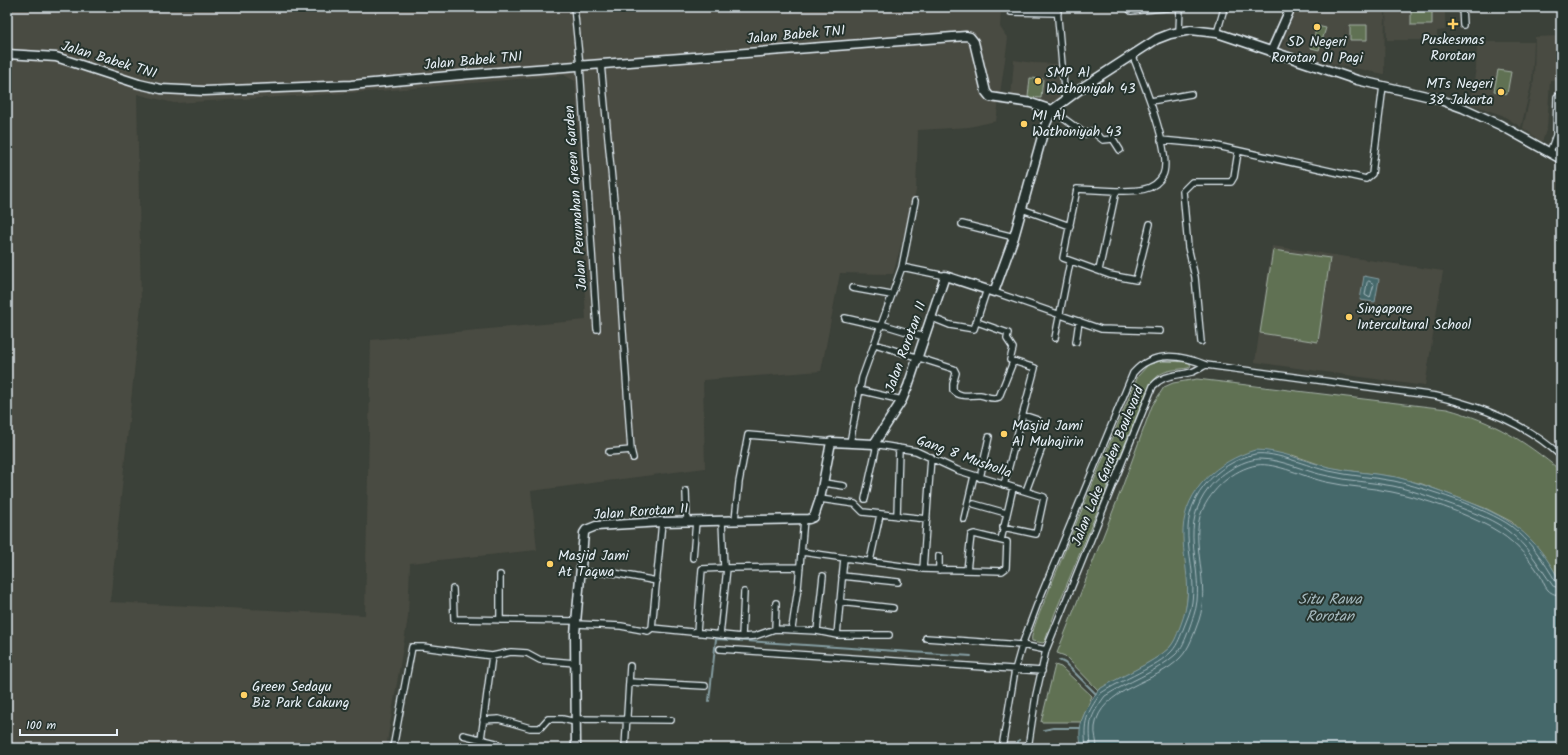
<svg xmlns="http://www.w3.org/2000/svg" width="1568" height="755" font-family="Kalam,sans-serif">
<rect width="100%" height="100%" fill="#3b4139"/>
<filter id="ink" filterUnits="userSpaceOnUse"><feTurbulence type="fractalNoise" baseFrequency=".025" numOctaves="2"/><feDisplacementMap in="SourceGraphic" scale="8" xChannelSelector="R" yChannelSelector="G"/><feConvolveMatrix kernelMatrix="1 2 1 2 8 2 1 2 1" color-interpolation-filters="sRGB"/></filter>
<g filter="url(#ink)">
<!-- built -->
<path fill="#4a4b42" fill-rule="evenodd" d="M7,7H1001L1000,27L1008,39L996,121L969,127L918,130L916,191L893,274L840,273L821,371L703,380L705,468L531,491L537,550L410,563L408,617L386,748H7ZM564,75L575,81L576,91L586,320L371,340L365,615L110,602L141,305L137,94L174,103L380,91Z
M1297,7H1385L1384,74L1338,65L1346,24L1337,65L1281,48Z
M1386,7H1445V30L1437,31V40H1387Z
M1561,36V80H1550L1547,127L1542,142L1523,128L1534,80L1535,37Z
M1477,42H1534L1532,81L1521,127L1502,115L1470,104L1476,68Z
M1014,60L1033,63L1064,64L1061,103L1011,98Z
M1272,246L1443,271L1425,386L1255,362Z"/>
<!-- green -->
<path fill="#617153" stroke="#a4b1a6" d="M1411,7H1432V25H1411Z
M1350,25H1367V40H1350Z
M1317,26L1326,28L1319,50L1311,48Z
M1498,70L1511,72L1507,94L1494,91Z
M1030,78L1043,79L1041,98L1028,97Z
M1273,250L1330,258L1318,342L1260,333Z
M1160,361L1189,362L1191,366L1188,368C1168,371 1159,369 1148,389L1055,613L1045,641L1043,643L1032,641C1029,634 1046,599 1049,590C1078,518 1108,447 1138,376L1148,365Z
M1197,379L1447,409C1495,422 1523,440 1561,471V584L1512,522L1487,509L1422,484L1395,477L1330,468L1292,455L1188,580C1188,602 1185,629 1170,647C1158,661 1116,679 1098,690L1065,656L1057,653L1120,493L1152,406L1164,387L1173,383Z
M1055,665L1061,667L1092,696L1081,722H1041Z"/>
<!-- water -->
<path fill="#44676a" stroke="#869ea3" d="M1364,276L1379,279L1375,302L1360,300Z
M1255,450C1281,450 1305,462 1329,467C1351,472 1374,473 1396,477C1416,482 1436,489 1456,497C1509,517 1534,532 1561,583V746L1554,748H1082C1075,725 1086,709 1098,690C1118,677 1152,664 1169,648C1175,642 1178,632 1181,624C1195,588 1182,565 1183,530C1185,489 1218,461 1255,450Z"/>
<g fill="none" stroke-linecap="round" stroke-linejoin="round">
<!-- shore -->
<path stroke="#a6babf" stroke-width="1" d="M1369,281L1374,284L1370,298L1365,295L1367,283Z
M1086,748C1083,722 1086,714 1101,693C1121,680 1157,667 1172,651C1178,644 1181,635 1184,627C1187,619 1191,611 1192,602C1198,558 1172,526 1205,485C1217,470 1237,458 1255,454C1276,451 1308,467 1329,471C1350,476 1373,477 1394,481C1425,488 1486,508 1511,526C1530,541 1544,561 1556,582L1561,584
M1091,748C1089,722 1089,718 1105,696C1127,682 1155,673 1175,655C1182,649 1186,638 1189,629C1192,620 1196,611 1197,601C1201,559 1179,526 1209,488C1219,475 1241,460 1259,459C1283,459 1305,472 1328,476C1349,481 1371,482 1393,486C1416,491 1438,500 1461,508C1477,514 1494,520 1508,531C1528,546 1539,566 1553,586L1561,589
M1097,748C1097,741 1094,734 1095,727C1100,688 1157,683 1180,658C1190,648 1194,633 1199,620C1211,585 1189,540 1202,511C1211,490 1233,469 1257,465C1275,462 1307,478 1326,482C1347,487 1370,487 1392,492C1426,499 1462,512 1492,528C1512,539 1528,556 1540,575C1543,580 1544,586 1548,590C1552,594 1556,595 1561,595"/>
<!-- stream -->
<path stroke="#869ea3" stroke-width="2" d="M1059,660L1065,663L1096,694
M709,701L716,639L971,656
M1044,730L1053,728H1080
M1015,748L1019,740"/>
<!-- street casing -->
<g stroke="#e8f1f8" stroke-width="8">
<path id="street" d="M574,7L580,66L597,329
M1057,7L1065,100
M1127,7L1131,11L1177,7
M1462,7L1463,25
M1011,12L1058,13
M1179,32L1180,7
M1217,33L1223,12
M601,64L615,212L631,450L633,458
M1151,101L1191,94
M1052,110L1085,134L1092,131L1103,140L1113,139L1120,150
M1161,140L1213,145L1366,179L1372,174L1383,86
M1550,152L1556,135L1557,97
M1116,191L1077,189L1063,258L1110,275L1136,280L1150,224
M1022,209L1070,226
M962,224L1014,237
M902,267L945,276
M1099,270L1116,191C1131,191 1154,193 1163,175C1173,154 1141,76 1132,54
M852,288L891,295
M994,292L1101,329L1160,331
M930,317L950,325L974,329L987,289
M845,318L880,326
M977,322L1008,333L1007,339L1013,348L1010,360L1035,368L1004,485
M881,324L924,337
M1055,338L1070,262
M1076,342L1079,321
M1201,342L1195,277L1188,247L1183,191L1192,182H1231L1234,177L1238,152
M875,344L954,369L956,373L953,384V390C961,399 971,394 980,395C987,396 992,400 999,397L1013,362
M859,390L902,400
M1023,415L1038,420
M850,443L862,378L902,267L915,201
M609,452L631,450
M980,478L989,437
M824,483L844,486
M686,491L687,522
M1026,491L1043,445
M820,499L855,504L863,512L927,519
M865,499L876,449L874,444L916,451L957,470L1044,497L1036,534L1003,527
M974,504L1006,513
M897,516L899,448
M964,519L974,476
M735,520L739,482L748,435L831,442
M722,521L724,568L800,567
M1001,540L1013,488
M802,552L923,569C949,570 976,570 1002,571L1006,568L1007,542L974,534L971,535L967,570
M939,556V570
M693,558L696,521
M870,561L880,515
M923,569L931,457
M580,572L614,573L657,581
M500,575V620
M842,576L898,582
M453,589L454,619L576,621
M839,602L893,608
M576,624L621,626L648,631L652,628L742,637L755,636L775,629L817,631L837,635L844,558
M652,628L662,522
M792,628L798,588L804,519
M775,629L776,603
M817,631L823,576
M697,632L702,569L724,568
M720,635L727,568
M837,635H889
M742,637L744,592
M926,638L1022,645L1046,650
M720,649L1042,671
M629,682L630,666
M576,719L671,720
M483,720L499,719L530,728H540L548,719H562L576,722
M463,735L496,743L499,748
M481,739L492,656
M393,748L412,647H423L492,656L511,652L527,653L540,660L575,663
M625,748L629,682L705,686
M1002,748L1015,670L1022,645L1037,605L1133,373C1153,350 1181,355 1206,365L1436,396C1483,407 1525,423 1561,456
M1028,748L1036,695L1046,650L1153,386C1164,374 1177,376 1192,372C1197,370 1202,367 1206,365"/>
</g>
<!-- secondary casing -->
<g stroke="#e8f1f8" stroke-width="11">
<path id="secondary" d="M1271,52L1291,7
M7,54L56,57L139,84L161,89L204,91L351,85L472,74L966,36L970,37L974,42L986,92L990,97L1031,103L1052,110
M576,748L575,634L584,533L586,530L596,526L662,522L809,519L814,517L820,499L831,442L874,444L902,400L908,386L945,276L994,292L1014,237L1045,126L1052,110L1086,85L1157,39L1170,34L1191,30L1217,33L1357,80L1435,98L1463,108L1500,125L1561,159"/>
</g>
<!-- street -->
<use href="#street" stroke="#26332d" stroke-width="5.5"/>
<!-- secondary -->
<use href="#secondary" stroke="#26332d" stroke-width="8"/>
</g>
</g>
<!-- markers -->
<g fill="#ffd166" stroke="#26332d" stroke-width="1.5">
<path d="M1451 18h4v4h4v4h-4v4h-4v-4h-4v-4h4z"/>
<circle cx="1317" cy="27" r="4"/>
<circle cx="1038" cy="81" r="4"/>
<circle cx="1501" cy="92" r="4"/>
<circle cx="1024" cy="124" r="4"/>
<circle cx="1349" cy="317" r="4"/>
<circle cx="1004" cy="434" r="4"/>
<circle cx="550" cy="564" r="4"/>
<circle cx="244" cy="695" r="4"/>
</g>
<g text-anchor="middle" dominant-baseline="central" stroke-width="4" stroke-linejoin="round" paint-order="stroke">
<!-- street labels -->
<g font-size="14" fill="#e8f1f8" stroke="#26332d">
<text transform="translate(796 35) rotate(-5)">Jalan Babek TNI</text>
<text transform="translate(109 60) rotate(17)">Jalan Babek TNI</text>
<text transform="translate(473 61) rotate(-5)">Jalan Babek TNI</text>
<text transform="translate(576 198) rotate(-94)">Jalan Perumahan Green Garden</text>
<text transform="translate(906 347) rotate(-70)">Jalan Rorotan II</text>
<text transform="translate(964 457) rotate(20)">Gang 8 Musholla</text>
<text transform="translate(1108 466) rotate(-68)">Jalan Lake Garden Boulevard</text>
<text transform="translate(641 512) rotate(-4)">Jalan Rorotan II</text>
</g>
<!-- poi labels -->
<g font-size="14" fill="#e8f1f8" stroke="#26332d" text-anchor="start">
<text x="1453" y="40" text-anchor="middle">Puskesmas<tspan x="1453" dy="16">Rorotan</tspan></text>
<text x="1317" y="42" text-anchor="middle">SD Negeri<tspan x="1317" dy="16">Rorotan 01 Pagi</tspan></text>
<text x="1046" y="73">SMP Al<tspan x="1046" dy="16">Wathoniyah 43</tspan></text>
<text x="1493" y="84" text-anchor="end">MTs Negeri<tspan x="1493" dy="16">38 Jakarta</tspan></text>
<text x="1032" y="116">MI Al<tspan x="1032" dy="16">Wathoniyah 43</tspan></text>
<text x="1357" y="309">Singapore<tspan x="1357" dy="16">Intercultural School</tspan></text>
<text x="1012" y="426">Masjid Jami<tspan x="1012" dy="16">Al Muhajirin</tspan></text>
<text x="558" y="556">Masjid Jami<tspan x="558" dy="16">At Taqwa</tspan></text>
<text x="252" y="687">Green Sedayu<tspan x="252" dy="16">Biz Park Cakung</tspan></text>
</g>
<!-- water labels -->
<g font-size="15" font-style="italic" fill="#a6babf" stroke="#26332d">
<text x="1330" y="600">Situ Rawa<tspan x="1330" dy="17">Rorotan</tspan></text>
</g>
</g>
<!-- margin -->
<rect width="1568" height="755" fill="none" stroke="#26332d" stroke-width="24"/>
<rect x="12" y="12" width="1544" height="731" fill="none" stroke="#e8f1f8" stroke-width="1.5" filter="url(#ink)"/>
<!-- scale -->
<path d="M20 729v6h97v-6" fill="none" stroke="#e8f1f8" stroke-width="2"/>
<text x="26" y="729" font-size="12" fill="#e8f1f8" stroke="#26332d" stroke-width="3" paint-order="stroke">100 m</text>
</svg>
